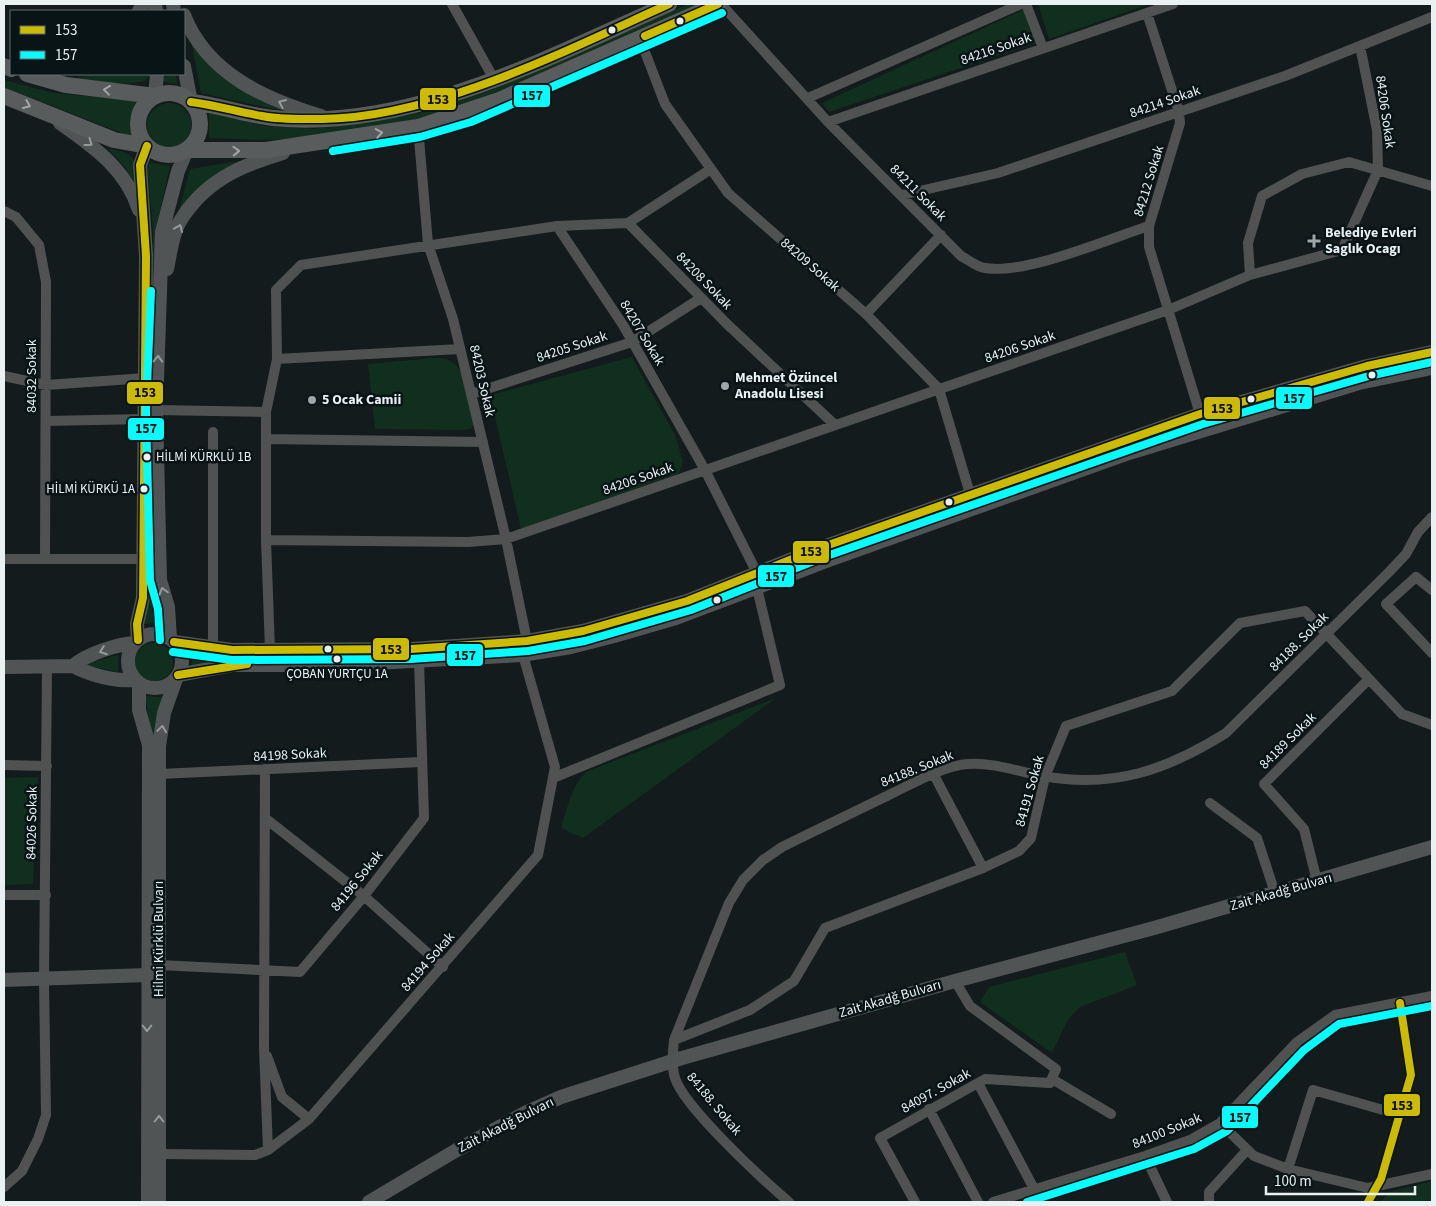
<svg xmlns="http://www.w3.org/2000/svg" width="1436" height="1206" font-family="'Source Sans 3',sans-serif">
<rect width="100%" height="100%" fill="#141b1c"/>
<!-- green -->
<path fill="#112f1e" d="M689,4H700L470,104L417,119L331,137L261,140L209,138V112L263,126L314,129L416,114L468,98Z
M1038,4H1150L1049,39Z
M1023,10L1036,43L829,112L822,103Z
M191,40C220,80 241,92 286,112L201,93Z
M89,74H151L145,81C121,86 98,83 74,79Z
M162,74H176L177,84L161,81Z
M4,80L54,93L136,101L131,117L132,137L4,87Z
M147 125a22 22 0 1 1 44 0a22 22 0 1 1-44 0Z
M107,148C113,150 124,151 130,155C139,163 137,183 138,194L125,167Z
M251,159L176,222L190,169Z
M147,162L170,166L156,230L155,579L162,622L144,624L152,579L150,372L153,230Z
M632,357L675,435L683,461L679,473L521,529L490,395Z
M434,358C460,357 464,376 469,397C472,408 476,417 472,428L466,430L375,429L368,364Z
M1432,359V362L1358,377L724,595L527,649L192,667L191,650L529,646L723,592L1060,469L1224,414L1358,374Z
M135 662a19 19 0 1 1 38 0a19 19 0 1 1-38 0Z
M118,655V672L83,665Z
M145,696L162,697L155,740H153Z
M776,698L583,838L561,828C567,809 571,787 586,772Z
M38,777L33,884L4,885V778Z
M1125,952L1137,985L1080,1007L1067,1021L1052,1053L980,1002L989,987Z
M1432,1181V1202H1381L1389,1192Z"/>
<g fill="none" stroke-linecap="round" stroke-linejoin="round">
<!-- street -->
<path stroke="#4f5251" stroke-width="10" d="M452,4L494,79
M721,4L828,122L961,256C969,260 977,267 985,268C1026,275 1108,239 1149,226
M1026,4L1043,48
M1147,13L1179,112L1180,123L1149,226V247L1200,414
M640,39L665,104L728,193L866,314L939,389L970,494
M808,98L1021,4
M828,122L1173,4
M418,127L428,244L453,319L506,539L527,641
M902,195L998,173L1285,76L1432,17
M4,211L16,217L39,245L46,282L45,558
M628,223L727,324L835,425
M628,223L711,169
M557,226L628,223
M1250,275L1248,243L1262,196L1302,174L1349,162L1432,186
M866,314L941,235
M277,359L276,290L301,265L557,226L623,325L705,470L757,573
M4,376L46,385L146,378
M471,394L632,342L701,298
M156,410L266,412V540L270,650
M266,412L277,359L460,349
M46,421L145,419
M213,432V647
M266,439L483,442
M266,540L468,542L506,539L1168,310L1250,275L1342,250L1378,170L1377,130L1360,46
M4,559H144
M1432,590L1416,577L1386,604L1432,653
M4,765L47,766
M159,774L422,762
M934,775L983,868
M553,778L780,685L757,588
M1210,803L1257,838L1275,893
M1317,881L1304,829L1264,784L1369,679
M4,895H46
M159,965L300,972L364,896L424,818L419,661
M674,1040L750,1010L794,981L825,928L983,868L1019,851L1031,838L1045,777L1066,726L1172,691L1240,623L1305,611L1402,714L1432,725
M267,1056L282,1097L309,1119
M1052,1079L1111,1114
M978,1083L1041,1202
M929,1109L978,1202
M1220,1123L1254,1156L1288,1169L1368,1188L1432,1174
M268,1150L264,1048L265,769V818L364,896L443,967
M159,1154L255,1155L268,1150L309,1119L538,855L555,767L523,655
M1145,1156L1167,1202
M1288,1169L1313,1090L1401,1115
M4,1187L22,1171L38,1139L46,1115L44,980L47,666
M789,1202C763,1180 684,1107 675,1078C671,1066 673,1052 674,1040L729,903L743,880L763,860L782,847C818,829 854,812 891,794C914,783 942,766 968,764C992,762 1019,772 1043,776C1113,789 1167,770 1226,733L1389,572L1406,554L1418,532L1432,517
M915,1202L880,1138L985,1079L1050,1083L1056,1069L970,1006L955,981
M993,1202L1145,1156L1190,1140L1220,1123L1297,1042L1335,1015L1432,996
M1209,1202V1192L1247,1150
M1368,1202L1381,1179L1411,1075L1400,1003"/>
<!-- secondary -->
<path stroke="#515454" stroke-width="14" d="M155,4L156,11
M173,4L174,11
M139,11L143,4
M184,15C207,74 265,99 321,116
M184,66L191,102
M155,96L157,74
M60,123C94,147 126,169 139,210
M167,269C170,255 172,236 179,223C203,182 239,166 283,153
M128 661a27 27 0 1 1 54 0a27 27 0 1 1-54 0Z
M170,639L168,607L160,580L156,410L162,232L178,171L187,150
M138,640L137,624L143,598L146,256L140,165L147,146
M174,642L232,650L411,649L527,641L583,631L687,601L820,548L1200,414L1367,366L1432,352
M73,666C86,654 118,644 135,643
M4,667L73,666C90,675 116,682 135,680
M178,675L232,665H337L522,655L571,647L614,636L676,618L829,560L1129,453L1359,383L1432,368
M139,683V710L149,745L148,1202
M4,980L147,975
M159,1202V746L164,713L176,679
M369,1202L455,1151L525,1113L561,1097L682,1058L955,981L1154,928L1432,847"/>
<!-- primary -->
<path stroke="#595c5c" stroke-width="16" d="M4,66L11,69
M27,74L66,85L155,96
M138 124a31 31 0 1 1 62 0a31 31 0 1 1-62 0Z
M4,96L114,140L147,146
M191,102C219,105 245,115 273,118C408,132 549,57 669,4
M187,150H266L418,127L499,100L718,4"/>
<!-- bus-1 casing -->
<g stroke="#081416" stroke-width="11">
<path id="bus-1" d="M645,36L718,4
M191,102C215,105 238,112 262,116C281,120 302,119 322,119C435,118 567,50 669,4
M138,640L137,624L143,598L146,256L140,165L147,146
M174,642L232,650L411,649L527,641L583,631L687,601L820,548L1200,414L1367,366L1432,352
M178,675L247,664
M1368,1202L1381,1179L1411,1075L1400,1003"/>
</g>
<!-- bus-2 casing -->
<g stroke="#081416" stroke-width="11">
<path id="bus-2" d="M333,151L420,137L471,122L722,13
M151,291L146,410L150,580L158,609L160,640
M173,652L232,660L411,659L528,651L585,641L691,610L824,557L1203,424L1369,376L1432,362
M1027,1202L1194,1149L1227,1131L1304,1050L1339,1024L1432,1006"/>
</g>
<!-- bus-1 -->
<use href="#bus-1" stroke="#cb0" stroke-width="8"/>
<!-- bus-2 -->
<use href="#bus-2" stroke="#0ff" stroke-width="8"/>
</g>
<!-- one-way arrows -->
<defs><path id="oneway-chevron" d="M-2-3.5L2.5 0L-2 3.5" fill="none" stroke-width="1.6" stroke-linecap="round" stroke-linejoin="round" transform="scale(1.25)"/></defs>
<g stroke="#a1a6a7">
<use href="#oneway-chevron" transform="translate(107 90) rotate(-173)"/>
<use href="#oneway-chevron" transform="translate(27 105) rotate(23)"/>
<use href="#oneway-chevron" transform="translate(379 133) rotate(-10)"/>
<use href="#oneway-chevron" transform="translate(236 151) rotate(-2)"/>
</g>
<g stroke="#959b9b">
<use href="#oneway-chevron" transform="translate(282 103) rotate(-157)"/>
<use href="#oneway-chevron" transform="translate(89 143) rotate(36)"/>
<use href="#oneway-chevron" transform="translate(179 228) rotate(-67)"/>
<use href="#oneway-chevron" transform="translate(158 359) rotate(-88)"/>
<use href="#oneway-chevron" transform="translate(163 591) rotate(-106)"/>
<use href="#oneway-chevron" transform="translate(103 651) rotate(160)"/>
<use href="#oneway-chevron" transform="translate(162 729) rotate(-82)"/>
<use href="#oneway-chevron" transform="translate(147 1028) rotate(90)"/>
<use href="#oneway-chevron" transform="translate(159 1119) rotate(-90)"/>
</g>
<!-- markers -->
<g fill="#e9f1f2" stroke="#081416" stroke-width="2">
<circle cx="680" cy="21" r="4.5"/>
<circle cx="612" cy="30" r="4.5"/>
<circle cx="1372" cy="375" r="4.5"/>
<circle cx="1251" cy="399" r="4.5"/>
<circle cx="147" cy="457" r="4.5"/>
<circle cx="144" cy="489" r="4.5"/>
<circle cx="949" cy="502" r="4.5"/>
<circle cx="717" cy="600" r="4.5"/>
<circle cx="328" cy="649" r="4.5"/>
<circle cx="337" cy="659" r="4.5"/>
</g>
<g fill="#9ea6a7" stroke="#081416" stroke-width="2">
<path d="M1311.5 233.5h5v5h5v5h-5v5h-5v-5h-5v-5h5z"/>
<circle cx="725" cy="386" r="5"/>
<circle cx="312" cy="400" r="5"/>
</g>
<g text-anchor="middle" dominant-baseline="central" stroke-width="5" stroke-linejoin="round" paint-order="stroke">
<!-- bus labels -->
<g font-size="13" fill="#e9f1f2" stroke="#081416" text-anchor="start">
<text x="156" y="457">HİLMİ KÜRKLÜ 1B</text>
<text x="135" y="489" text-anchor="end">HİLMİ KÜRKÜ 1A</text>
<text x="337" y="674" text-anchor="middle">ÇOBAN YURTÇU 1A</text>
</g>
<!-- street labels -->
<g font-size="14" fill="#e9f1f2" stroke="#081416">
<text transform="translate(996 49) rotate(-19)">84216 Sokak</text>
<text transform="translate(1165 102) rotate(-19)">84214 Sokak</text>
<text transform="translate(1385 112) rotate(82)">84206 Sokak</text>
<text transform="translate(1149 181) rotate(-73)">84212 Sokak</text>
<text transform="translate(918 193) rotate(45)">84211 Sokak</text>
<text transform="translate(810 265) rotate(41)">84209 Sokak</text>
<text transform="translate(704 281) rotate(46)">84208 Sokak</text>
<text transform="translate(642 333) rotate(59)">84207 Sokak</text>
<text transform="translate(572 347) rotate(-18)">84205 Sokak</text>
<text transform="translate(1020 347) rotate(-19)">84206 Sokak</text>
<text transform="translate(32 376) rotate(-90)">84032 Sokak</text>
<text transform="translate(482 381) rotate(77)">84203 Sokak</text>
<text transform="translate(638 479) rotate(-19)">84206 Sokak</text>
<text transform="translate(1299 642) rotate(-45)">84188. Sokak</text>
<text transform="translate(1288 741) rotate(-45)">84189 Sokak</text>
<text transform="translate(290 755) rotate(-3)">84198 Sokak</text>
<text transform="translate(917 769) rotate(-22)">84188. Sokak</text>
<text transform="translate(1030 791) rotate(-74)">84191 Sokak</text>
<text transform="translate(32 823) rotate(-89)">84026 Sokak</text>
<text transform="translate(357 881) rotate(-51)">84196 Sokak</text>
<text transform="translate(1281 892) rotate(-16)">Zait Akadğ Bulvarı</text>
<text transform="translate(159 939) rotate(-90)">Hilmi Kürklü Bulvarı</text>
<text transform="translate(428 962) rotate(-49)">84194 Sokak</text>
<text transform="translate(890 999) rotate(-16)">Zait Akadğ Bulvarı</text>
<text transform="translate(936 1091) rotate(-29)">84097. Sokak</text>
<text transform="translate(714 1104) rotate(50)">84188. Sokak</text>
<text transform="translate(506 1125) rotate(-27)">Zait Akadğ Bulvarı</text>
<text transform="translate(1167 1131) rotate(-22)">84100 Sokak</text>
</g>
<!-- poi labels -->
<g font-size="14" font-weight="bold" fill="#e9f1f2" stroke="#081416" text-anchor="start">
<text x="1325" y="233">Belediye Evleri<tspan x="1325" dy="16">Saglık Ocagı</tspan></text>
<text x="735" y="378">Mehmet Özüncel<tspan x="735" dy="16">Anadolu Lisesi</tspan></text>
<text x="322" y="400">5 Ocak Camii</text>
</g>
</g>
<g stroke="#081416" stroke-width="2">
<rect x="513" y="84" width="38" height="24" rx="5" fill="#0ff"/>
<rect x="419" y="87" width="38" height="24" rx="5" fill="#cb0"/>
<rect x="126" y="381" width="38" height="24" rx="5" fill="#cb0"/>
<rect x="1275" y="386" width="38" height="24" rx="5" fill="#0ff"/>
<rect x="1203" y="396" width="38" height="24" rx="5" fill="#cb0"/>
<rect x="127" y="417" width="38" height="24" rx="5" fill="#0ff"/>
<rect x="792" y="540" width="38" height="24" rx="5" fill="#cb0"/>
<rect x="757" y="564" width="38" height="24" rx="5" fill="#0ff"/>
<rect x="372" y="637" width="38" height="24" rx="5" fill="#cb0"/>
<rect x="446" y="643" width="38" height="24" rx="5" fill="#0ff"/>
<rect x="1383" y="1093" width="38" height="24" rx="5" fill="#cb0"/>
<rect x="1221" y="1105" width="38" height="24" rx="5" fill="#0ff"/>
</g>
<g font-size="14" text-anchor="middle" font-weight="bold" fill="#111">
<text x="532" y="100">157</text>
<text x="438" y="104">153</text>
<text x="145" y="397">153</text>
<text x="1294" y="403">157</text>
<text x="1222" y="413">153</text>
<text x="146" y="433">157</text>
<text x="811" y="556">153</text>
<text x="776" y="581">157</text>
<text x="391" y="654">153</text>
<text x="465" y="660">157</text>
<text x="1402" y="1110">153</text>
<text x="1240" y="1122">157</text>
</g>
<!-- border -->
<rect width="1436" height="1206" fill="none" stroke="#e9f1f2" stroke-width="10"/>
<!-- legend -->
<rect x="10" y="10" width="175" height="65" fill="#081416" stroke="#626c6e"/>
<rect x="20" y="26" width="25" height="8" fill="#ccbb00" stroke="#626c6e"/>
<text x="55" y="35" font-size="15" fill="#e9f1f2">153</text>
<rect x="20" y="51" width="25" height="8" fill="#00ffff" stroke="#626c6e"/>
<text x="55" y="60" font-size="15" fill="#e9f1f2">157</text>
<!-- scale -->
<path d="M1266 1186v8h149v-8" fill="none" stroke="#e9f1f2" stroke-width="2.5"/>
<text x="1274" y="1186" font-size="15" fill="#e9f1f2" stroke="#081416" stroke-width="4" paint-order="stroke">100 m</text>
</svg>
